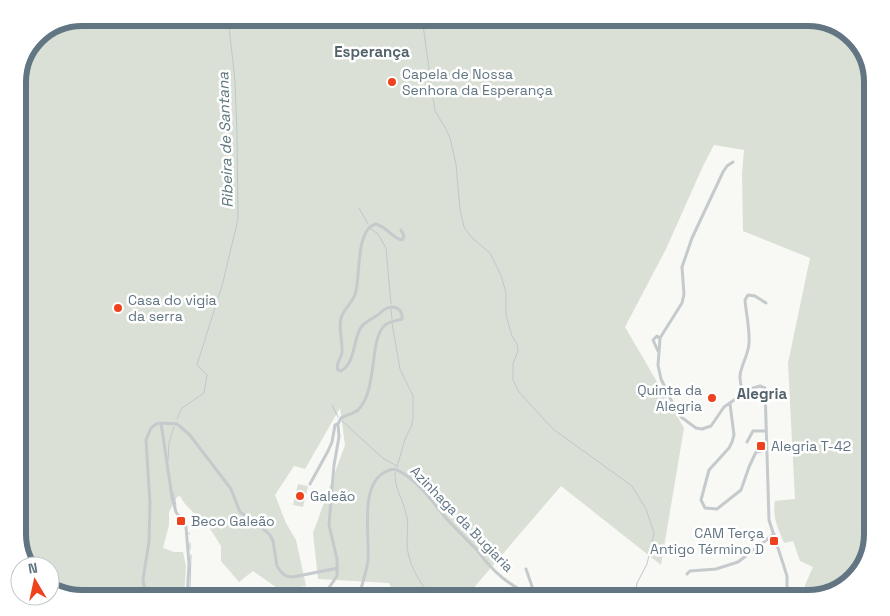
<svg xmlns="http://www.w3.org/2000/svg" width="890" height="616" font-family="'Space Grotesk',sans-serif">
<rect width="100%" height="100%" fill="#f8f8f5"/>
<!-- green -->
<path fill="#dae0d5" d="M83,18H807L844,29L866,54L872,82V534L861,570L836,592L804,598L805,585L813,567L800,561L793,541L784,543C778,528 772,517 775,501L795,499L788,363L810,258L743,231L742,174L744,150L714,145L703,166L666,249L625,327L684,428L661,565L561,486L465,598H396L389,583L318,579L313,533L345,445L340,408L305,469L294,466L275,495L286,523L296,540L306,586L280,590L253,571L239,582L221,561V546L202,516L198,517L185,504L180,496L177,497L169,512V525L163,548L174,552H183L186,566L184,598H83L50,589V566H26V564L25,522L18,462V79L37,36Z
M298,484L308,486L303,507L293,505Z"/>
<g fill="none" stroke-linecap="round" stroke-linejoin="round">
<!-- stream -->
<path stroke="#bcc9cd" stroke-width="1" d="M422,18L435,111L446,129L450,138L456,164L460,210L464,227L472,238L490,253L501,275L506,293V315L512,336L517,344L518,351L513,364V380L519,392L553,429L632,486L646,509L654,533L647,564L637,583L635,598
M359,208L368,224
M371,229L378,234L386,248L391,304
M391,309L392,319
M392,323L400,369L413,396V418L412,425L405,439L397,467
M872,403L870,413L872,431
M332,405L338,417
M177,419L182,408L204,393L207,375L197,365L223,282L238,219L237,134L235,81L228,18
M342,421L384,459L397,466
M168,460L169,443L174,427
M395,472C394,488 403,499 406,514C409,522 407,533 407,541C407,564 419,581 432,598
M173,493L176,505
M189,533V534
M190,543V549
M190,587L191,555
M190,593V591
M190,596V595"/>
<!-- street -->
<path stroke="#c5cacd" stroke-width="3" d="M660,338L682,303L684,294L682,267L692,238L723,172L727,166L733,162
M658,351L653,340L657,336L660,339L658,365L661,379L674,406L681,417L696,428L702,429L711,426L724,407L737,398L743,391L760,386L765,388L769,520L787,576V598
M743,391C734,371 748,361 749,343C750,329 746,313 745,300L748,295L755,296L766,303
M730,404L734,435L732,442L729,448L709,470L701,500L705,508L717,509L741,490L749,467L756,452L766,450
M161,423L172,497L176,512L186,527L189,564L187,598
M747,442L753,431H766
M310,484L328,451L332,442L335,425L338,424L341,418C346,415 353,414 358,410C378,390 369,341 384,326C389,321 396,321 402,319V315C401,310 397,307 391,307C385,308 382,311 378,315C372,319 363,322 360,329C353,342 355,363 341,371L338,370C335,364 341,359 342,353C343,341 338,329 341,318C344,308 354,302 356,291C360,276 356,228 376,224C387,227 393,239 402,240L404,236L401,230
M526,569L536,598
M687,574L690,571L716,569L738,562L774,534
M146,598L143,579L149,542L150,503L146,440L151,428L156,424L161,423L177,424L189,434L231,489L240,512L259,525L270,535L273,541L277,566L281,572L286,576L293,577L338,568
M322,598L337,576V559L329,525L334,465L339,437L338,424
M359,598C361,586 366,574 368,561C370,537 359,485 385,472C390,469 394,468 399,471C418,481 432,501 445,517C455,528 466,539 477,550C494,574 509,584 534,598
M752,598L774,590L787,591"/>
</g>
<!-- markers -->
<g fill="#ee421e" stroke="#fff" stroke-width="2">
<circle cx="392" cy="82" r="5"/>
<circle cx="118" cy="308" r="5"/>
<circle cx="712" cy="398" r="5"/>
<rect x="756" y="441" width="10" height="10" rx="2.5"/>
<circle cx="300" cy="496" r="5"/>
<rect x="176" y="516" width="10" height="10" rx="2.5"/>
<rect x="769" y="536" width="10" height="10" rx="2.5"/>
</g>
<g text-anchor="middle" dominant-baseline="central" stroke-width="5" stroke-linejoin="round" paint-order="stroke">
<!-- poi labels -->
<g font-size="14" fill="#617582" stroke="#fff" text-anchor="start">
<text x="402" y="74">Capela de Nossa<tspan x="402" dy="16">Senhora da Esperança</tspan></text>
<text x="128" y="300">Casa do vigia<tspan x="128" dy="16">da serra</tspan></text>
<text x="702" y="390" text-anchor="end">Quinta da<tspan x="702" dy="16">Alegria</tspan></text>
<text x="771" y="446">Alegria T-42</text>
<text x="310" y="496">Galeão</text>
<text x="191" y="521">Beco Galeão</text>
<text x="764" y="533" text-anchor="end">CAM Terça<tspan x="764" dy="16">Antigo Término D</tspan></text>
</g>
<!-- street labels -->
<g font-size="14" fill="#617582" stroke="#fff">
<text transform="translate(462 519) rotate(46)">Azinhaga da Bugiaria</text>
</g>
<!-- neighbourhood labels -->
<g font-size="15" font-weight="bold" fill="#53636c" stroke="#fff">
<text x="372" y="51">Esperança</text>
<text x="762" y="393">Alegria</text>
</g>
<!-- water labels -->
<g font-size="15" font-style="italic" fill="#5c767c" stroke="#fff">
<text transform="translate(225 140) rotate(-92)">Ribeira de Santana</text>
</g>
</g>
<!-- crop -->
<path d="M0 0H890V616H0ZM82 26H808A56 56 0 0 1 864 82V534A56 56 0 0 1 808 590H82A56 56 0 0 1 26 534V82A56 56 0 0 1 82 26Z" fill="#fff" fill-rule="evenodd"/>
<path fill="none" stroke="#617582" stroke-width="6" d="M82 26H808A56 56 0 0 1 864 82V534A56 56 0 0 1 808 590H82A56 56 0 0 1 26 534V82A56 56 0 0 1 82 26Z"/>
<!-- north arrow -->
<g transform="translate(35 581) rotate(351)"><circle r="24" fill="#ffffff" stroke="#c0c8cd"/>
<path d="M0-4L9 19L0 12L-9 19Z" fill="#ee421e"/>
<text y="-8" font-size="14" font-weight="bold" text-anchor="middle" fill="#617582">N</text>
</g>
</svg>
